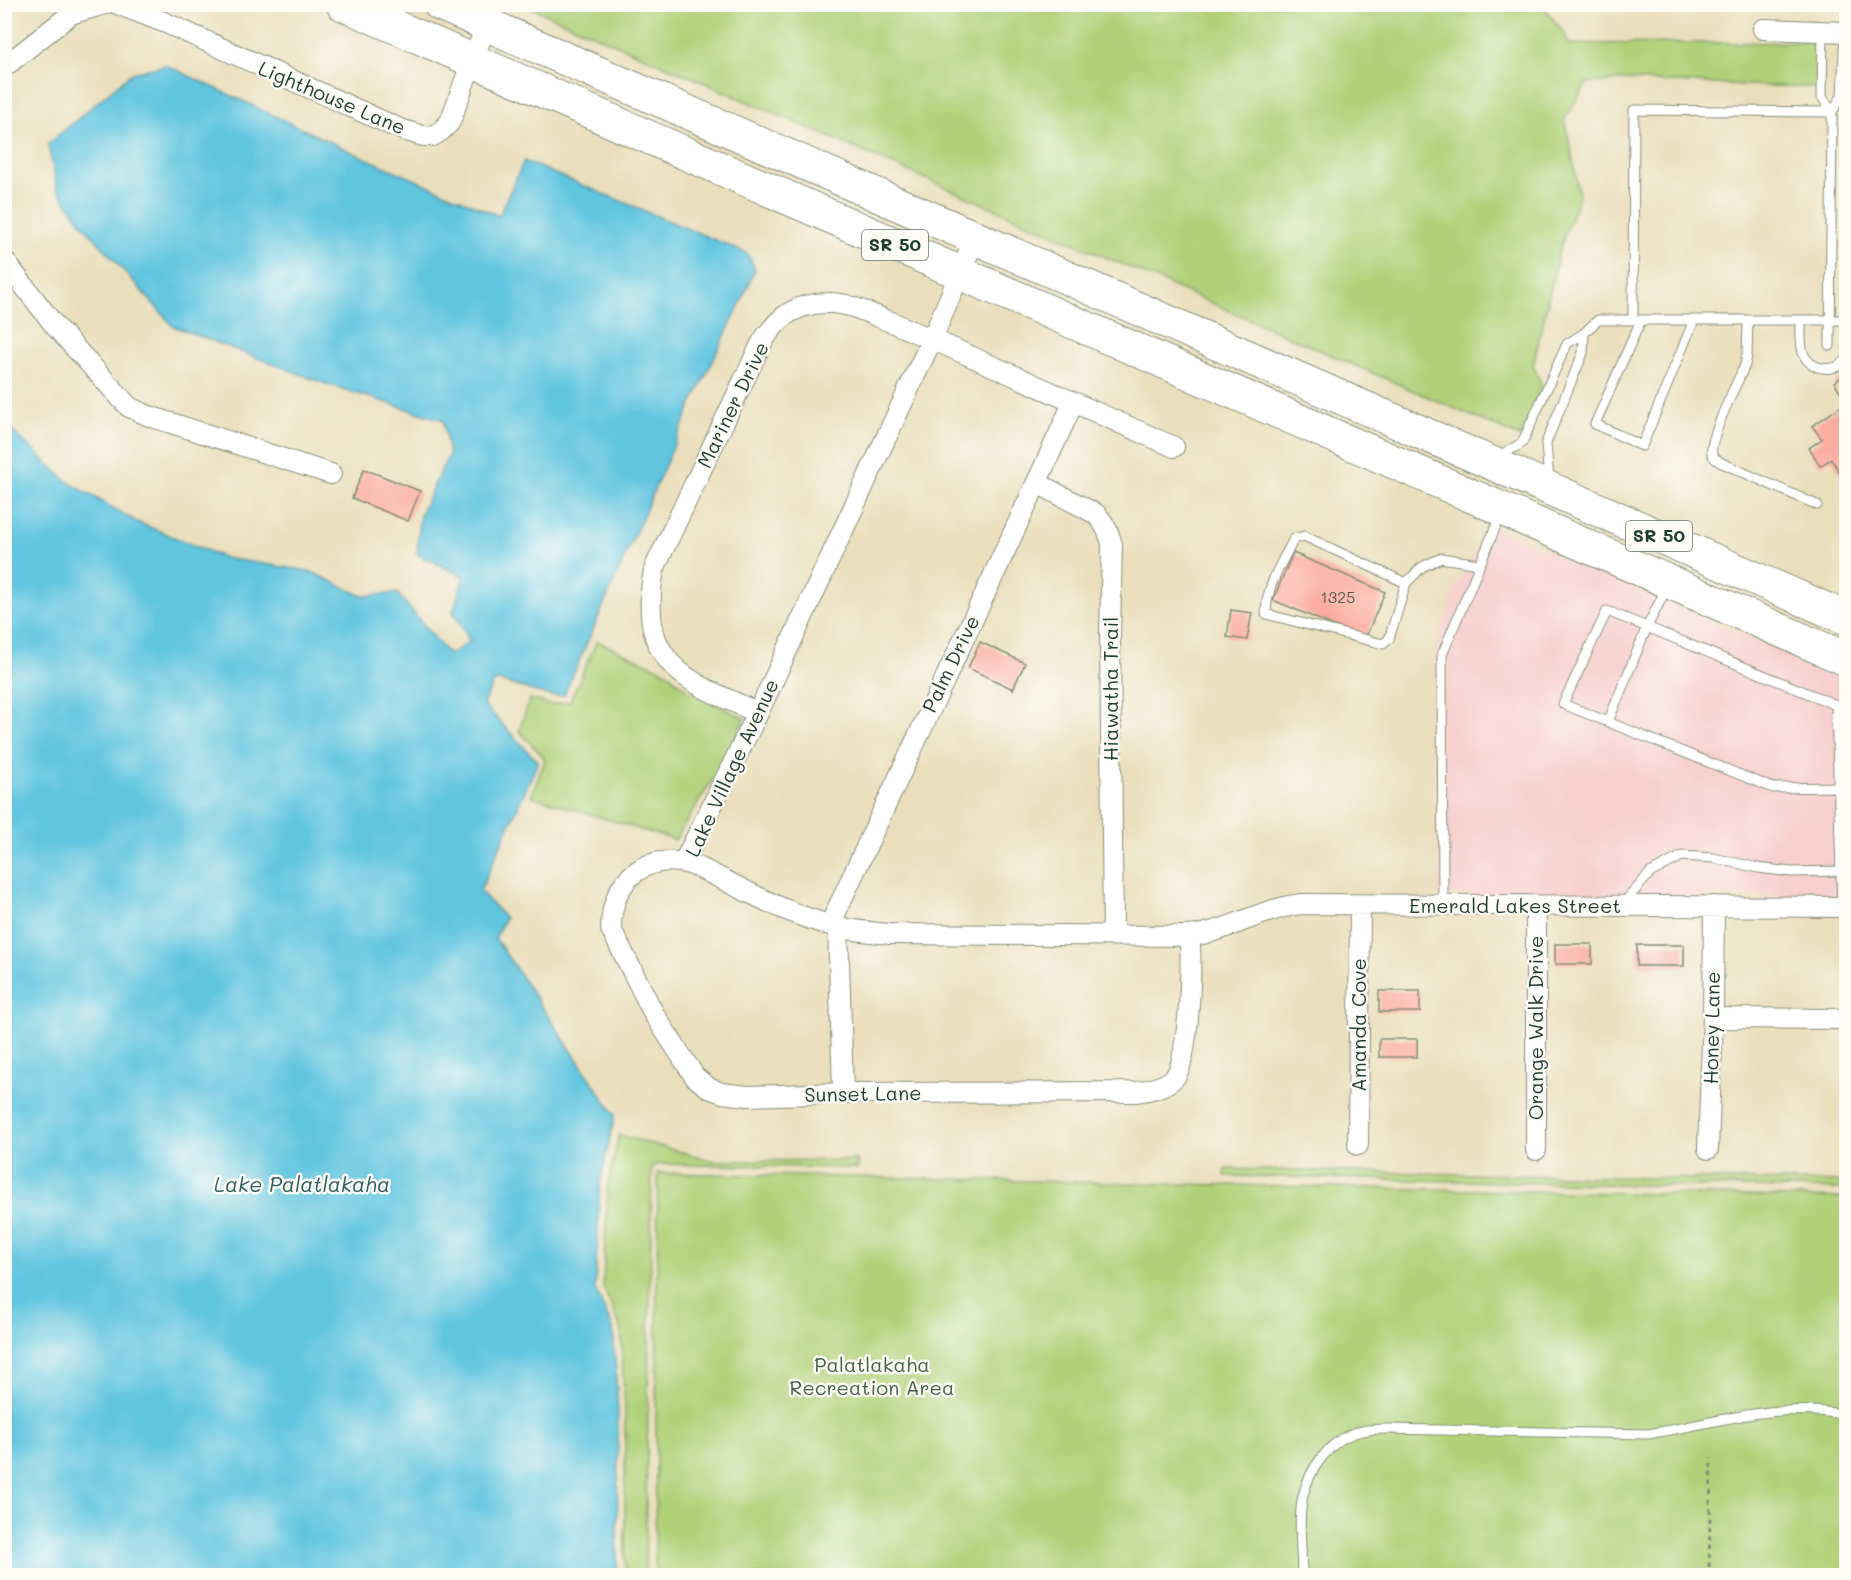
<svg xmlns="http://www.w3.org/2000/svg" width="1851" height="1580" font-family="Mali,sans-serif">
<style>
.built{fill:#f7d0cf}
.green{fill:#b1d179;stroke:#688756;stroke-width:1.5}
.water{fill:#61c5df;stroke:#40818a;stroke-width:1.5}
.building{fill:#fbab9f}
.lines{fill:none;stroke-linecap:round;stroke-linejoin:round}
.lane-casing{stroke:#848e78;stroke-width:11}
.street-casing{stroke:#848e78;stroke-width:22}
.highway-casing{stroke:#848e78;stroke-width:35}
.path{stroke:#848e78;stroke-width:3;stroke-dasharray:4.5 4.5;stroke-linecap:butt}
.lane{stroke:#fff;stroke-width:9}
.street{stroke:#fff;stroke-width:20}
.highway{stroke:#fff;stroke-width:33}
.labels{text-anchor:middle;stroke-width:5;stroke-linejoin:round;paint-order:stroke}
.number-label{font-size:16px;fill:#56584f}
.shield{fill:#fdfcf7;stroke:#62766e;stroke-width:1.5}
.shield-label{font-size:18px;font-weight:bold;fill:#1f3d34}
.street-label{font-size:20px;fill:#1f3d34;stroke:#fdfcf7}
.park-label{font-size:20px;fill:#446245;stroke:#fdfcf7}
.water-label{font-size:21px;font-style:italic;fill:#305f5f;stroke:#fdfcf7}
</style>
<rect width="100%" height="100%" fill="#fdfcf7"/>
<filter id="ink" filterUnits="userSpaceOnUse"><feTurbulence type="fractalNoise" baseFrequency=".0167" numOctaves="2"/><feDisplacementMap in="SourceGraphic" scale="12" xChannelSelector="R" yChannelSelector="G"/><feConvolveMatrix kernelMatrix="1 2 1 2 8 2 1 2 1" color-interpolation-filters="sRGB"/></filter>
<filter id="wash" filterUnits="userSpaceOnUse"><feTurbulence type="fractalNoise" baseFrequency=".008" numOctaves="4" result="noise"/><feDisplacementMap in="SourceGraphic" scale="24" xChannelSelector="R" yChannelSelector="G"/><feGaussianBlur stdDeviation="1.35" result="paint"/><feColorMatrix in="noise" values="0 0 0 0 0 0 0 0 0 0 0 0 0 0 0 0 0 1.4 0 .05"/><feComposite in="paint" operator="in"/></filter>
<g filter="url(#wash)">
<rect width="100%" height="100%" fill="#eadfbc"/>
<!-- built -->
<path class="built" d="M 1491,526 L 1736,632 L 1846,678 L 1846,897 L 1439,895 L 1436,647 L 1456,585 Z"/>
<!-- green -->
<path class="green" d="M 525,5 L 1542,5 L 1564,33 L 1569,44 L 1819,42 L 1823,88 L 1622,80 L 1587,83 L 1564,120 L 1571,148 L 1579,196 L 1560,248 L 1533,365 L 1542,385 L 1520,437 Z
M 597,641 L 665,671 L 690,692 L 745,718 L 723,763 L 675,840 L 531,796 L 545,761 L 543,756 L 519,731 L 530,699 L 551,705 L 570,701 Z
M 619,1135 L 714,1161 L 857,1160 L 858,1168 L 658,1164 L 652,1167 L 645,1575 L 625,1575 L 625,1409 L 621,1328 L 603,1287 L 608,1184 Z
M 1226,1169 L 1846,1182 L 1846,1189 L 1225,1176 Z
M 658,1173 L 1846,1198 L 1846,1575 L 655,1576 Z"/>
<!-- water -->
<path class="water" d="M 166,65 L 354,153 L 499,216 L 524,161 L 747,253 L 755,269 L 742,300 L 692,404 L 564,695 L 551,696 L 499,681 L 494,682 L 483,704 L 538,762 L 480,891 L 505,918 L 495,938 L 615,1115 L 600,1183 L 595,1289 L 613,1328 L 618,1410 L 617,1575 L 5,1575 L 5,424 L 68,482 L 137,522 L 225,558 L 309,571 L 363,596 L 397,593 L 449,655 L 470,641 L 453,612 L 464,577 L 417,554 L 420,515 L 449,454 L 443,420 L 326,384 L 173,326 L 84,226 L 57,189 L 48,144 L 132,73 Z"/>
<g id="blocks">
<!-- building -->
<path class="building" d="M 1846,374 L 1846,401 L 1834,382 Z
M 1846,403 L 1846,482 L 1831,459 L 1820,466 L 1809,448 L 1822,439 L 1812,426 Z
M 364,469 L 420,491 L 408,521 L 352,498 Z
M 1293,553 L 1385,592 L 1365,639 L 1273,600 Z
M 1231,610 L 1252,613 L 1247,640 L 1227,637 Z
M 980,642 L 1025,663 L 1013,689 L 968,668 Z
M 1555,944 L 1592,944 L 1592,964 L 1555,964 Z
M 1637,945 L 1684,945 L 1684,966 L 1637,966 Z
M 1379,991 L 1420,991 L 1420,1012 L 1379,1012 Z
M 1379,1039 L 1417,1039 L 1417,1057 L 1379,1057 Z"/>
</g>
</g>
<g filter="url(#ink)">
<use href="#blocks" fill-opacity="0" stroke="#848e78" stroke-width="1.5"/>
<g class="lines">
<!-- lane casing -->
<g class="lane-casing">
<path id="lane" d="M 1823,31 L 1822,97 L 1832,112 L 1842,96 L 1845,32
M 1633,320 L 1634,110 L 1832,112 L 1830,346
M 1641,320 L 1595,424 L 1642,446 L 1694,320
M 1748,320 L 1747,355 L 1745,365 C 1738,381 1708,440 1712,454 C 1714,459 1718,461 1722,463 L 1817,505
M 1801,320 C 1801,330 1800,343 1803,353 C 1810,371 1835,373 1846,360
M 1584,333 L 1598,320 L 1846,320
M 1496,458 L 1522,443 L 1567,344 L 1584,333 L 1583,353 L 1546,443 L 1549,482
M 1406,583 L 1304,536 L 1294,539 C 1281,563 1266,587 1266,614 L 1383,644 L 1389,639 L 1406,583 L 1422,567 L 1441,558 L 1479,564
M 1667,587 L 1647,627 L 1836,705 L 1842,907
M 1836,705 L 1846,714
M 1608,722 L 1647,627 L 1607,611 L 1563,704 L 1773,788 L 1838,787
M 1623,904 L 1650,873 L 1682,856 L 1714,858 L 1758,868 L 1791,872 L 1844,871
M 1443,906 L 1442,655 L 1501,514
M 1302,1576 C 1302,1551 1297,1515 1304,1492 C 1310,1470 1328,1444 1349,1435 C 1360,1430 1373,1429 1385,1429 L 1648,1434 C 1719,1423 1772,1401 1846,1415"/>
</g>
<!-- street casing -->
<g class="street-casing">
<path id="street" d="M 117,4 L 166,23 L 400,129 L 423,136 L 433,136 L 441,131 L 450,122 L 472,61 L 487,25
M 1763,29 L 1846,32
M 4,67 L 71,14 L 105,4
M 4,260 L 55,326 L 129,407 L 149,416 L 331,474
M 1037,483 L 1096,514 C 1105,523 1109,532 1112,544 L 1110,635 L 1113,935
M 758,713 C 710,690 653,675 651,613 C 650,597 651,582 655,567 L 761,344 C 779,315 797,302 832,303 C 852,304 870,314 889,321 C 910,330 931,339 952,348 C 1026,381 1100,414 1174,447
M 684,862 L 758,713 L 932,339 L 975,238
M 1536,906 L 1536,1150
M 830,925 C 910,751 994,578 1073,403
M 838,927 L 843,1093
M 1189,936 C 1193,960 1189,1059 1175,1077 C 1166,1087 1149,1090 1137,1092 L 843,1093 L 747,1096 L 722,1093 L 709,1088 L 695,1077 L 654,1014 L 611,929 C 611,877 649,849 698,867 C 743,889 789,916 838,927 C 855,931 872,932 889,934 L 1189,936 C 1229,932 1262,908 1302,904 L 1846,907
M 1713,1018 L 1846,1019
M 1358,1145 L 1360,905
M 1708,1149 L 1713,1018 L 1714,906"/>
</g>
<!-- highway casing -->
<g class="highway-casing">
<path id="highway" d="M 343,4 L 1846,659
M 440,4 L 1846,618"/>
</g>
<!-- path -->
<path class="path" d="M 1709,1576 L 1711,1458"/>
<!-- lane -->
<use href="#lane" class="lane"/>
<!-- street -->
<use href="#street" class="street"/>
<!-- highway -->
<use href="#highway" class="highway"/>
</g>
</g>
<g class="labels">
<!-- number labels -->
<g class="number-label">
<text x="1338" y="603">1325</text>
</g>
<!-- shield labels -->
<g class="shield">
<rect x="862" y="230" width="66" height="30" rx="4.5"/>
<rect x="1626" y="521" width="66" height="30" rx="4.5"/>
</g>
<g class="shield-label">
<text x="895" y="251">SR 50</text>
<text x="1659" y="542">SR 50</text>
</g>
<!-- street labels -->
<g class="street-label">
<text transform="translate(332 98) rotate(23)" y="7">Lighthouse Lane</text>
<text transform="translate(733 405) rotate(-64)" y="7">Mariner Drive</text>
<text transform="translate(951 664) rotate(-64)" y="7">Palm Drive</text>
<text transform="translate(1111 689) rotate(-90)" y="7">Hiawatha Trail</text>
<text transform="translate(732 768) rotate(-65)" y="7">Lake Village Avenue</text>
<text x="1515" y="913">Emerald Lakes Street</text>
<text transform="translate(1359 1025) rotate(-90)" y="7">Amanda Cove</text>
<text transform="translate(1536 1028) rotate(-90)" y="7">Orange Walk Drive</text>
<text transform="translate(1712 1028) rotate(-89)" y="7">Honey Lane</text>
<text transform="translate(863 1094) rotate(-1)" y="7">Sunset Lane</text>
</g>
<!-- park labels -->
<g class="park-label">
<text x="872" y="1372">Palatlakaha<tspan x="872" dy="23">Recreation Area</tspan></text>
</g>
<!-- water labels -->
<g class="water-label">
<text x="302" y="1192">Lake Palatlakaha</text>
</g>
</g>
<!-- margin -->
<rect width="1851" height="1580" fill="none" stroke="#fdfcf7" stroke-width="24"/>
</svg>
